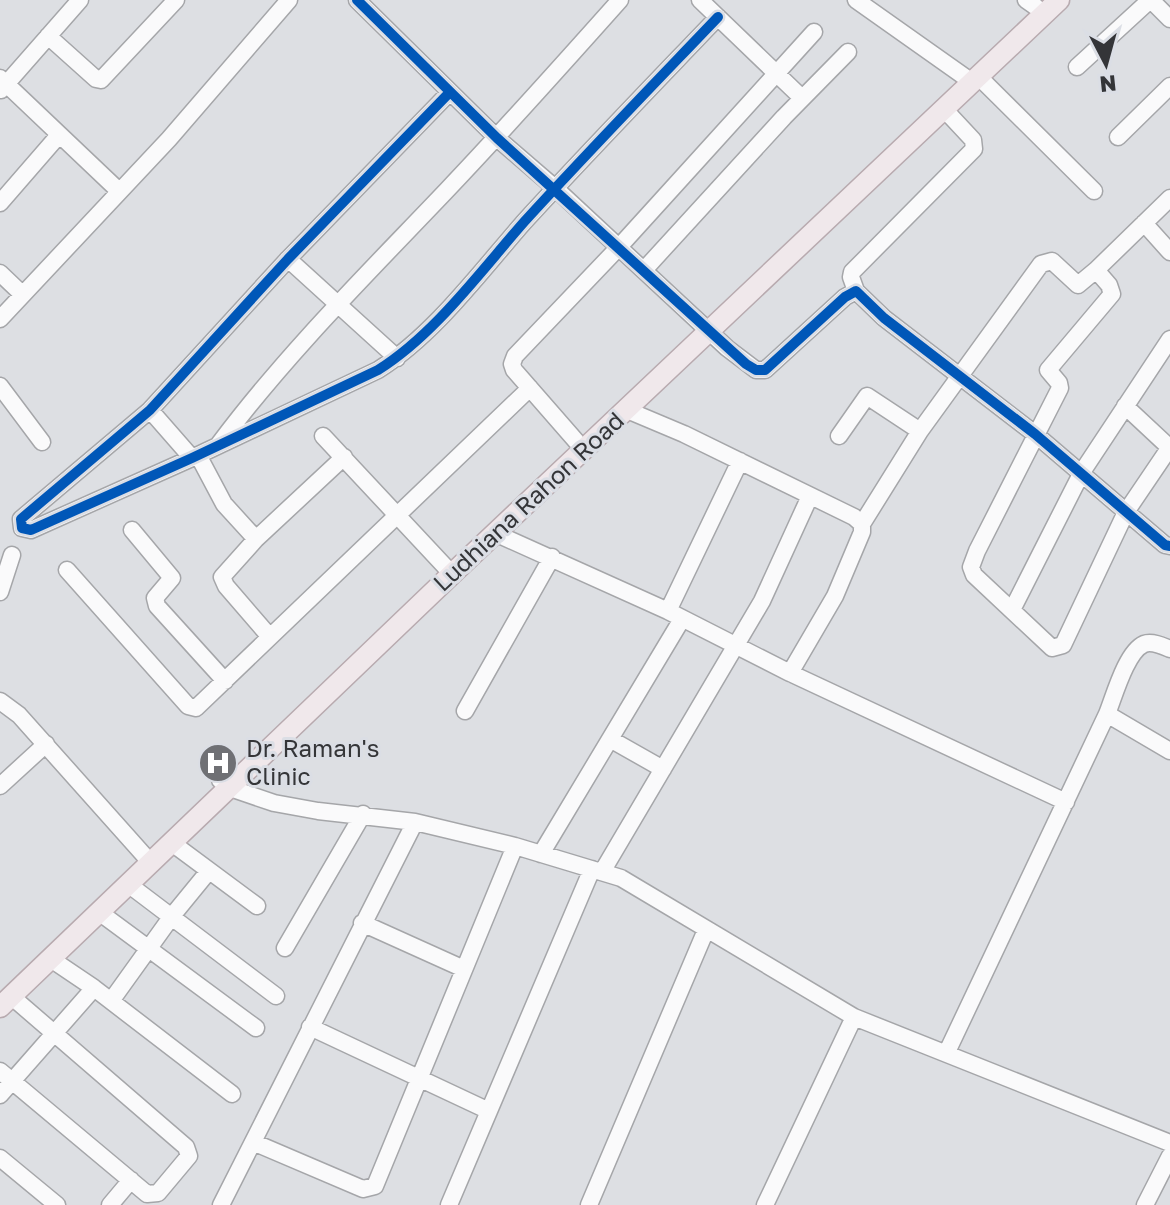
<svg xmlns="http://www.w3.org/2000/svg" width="1170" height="1205" font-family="'Golos Text',sans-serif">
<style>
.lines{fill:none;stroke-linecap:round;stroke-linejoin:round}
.minor-casing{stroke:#a5a6a9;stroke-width:19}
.major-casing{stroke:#b8aaaf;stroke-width:23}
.minor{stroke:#fafafb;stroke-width:16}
.major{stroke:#f0e8eb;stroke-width:20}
.cycleway-casing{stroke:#dbdee5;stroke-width:15}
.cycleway{stroke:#0057b8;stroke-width:10}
.labels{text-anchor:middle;stroke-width:6;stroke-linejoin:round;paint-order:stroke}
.street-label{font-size:24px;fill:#343538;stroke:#dbdee5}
.poi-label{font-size:24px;fill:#343538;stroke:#dbdee5;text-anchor:start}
</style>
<rect width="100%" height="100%" fill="#dddfe3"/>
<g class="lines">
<!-- minor casing -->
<g class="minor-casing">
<path id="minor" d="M 357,0 L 497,138 L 555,188 L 727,348 L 756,370 L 765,370 L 845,297 L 856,291
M 700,0 L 802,98
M 856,0 L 972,82
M 1026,0 L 1036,7
M 1151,0 L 1170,19
M 48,36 L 96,79 L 101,80 L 176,0
M 1077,67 L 1150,0
M 978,76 L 1094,191
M 0,78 L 119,191
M 1,90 L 80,0
M 450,92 L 288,259 L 150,410 L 21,519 L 22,528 L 31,530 L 192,458 L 378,370 C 434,335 480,272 524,222 C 587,153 653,85 718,17
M 945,110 L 973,140 L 974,149 L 852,272 L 851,277 L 856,291 L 884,318 L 1035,434 L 1165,545 L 1170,546
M 1118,137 L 1170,86
M 1170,198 L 1096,270 L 1109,285 L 1112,294 L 1048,370 L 1059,383 L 1060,388 L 977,551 L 971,567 L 974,575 L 1052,648 L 1063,645 L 1126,512 L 1170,447
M 0,203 L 59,135
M 1144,223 L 1170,252
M 288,259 L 397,358
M 644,270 L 784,117 L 848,52
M 0,273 L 22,294
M 0,319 L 169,139 L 289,0
M 0,386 L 42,442
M 1125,406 L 1170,448
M 150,410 L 192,458
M 627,410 L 684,434 L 854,517 L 862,524 L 862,532 L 835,596 L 790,673
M 323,436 L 452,574
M 839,436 L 867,396 L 920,431
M 576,441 L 514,370 L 512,364 L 515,356 L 619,247 L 814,32
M 219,444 C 287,353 369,272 447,190 C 506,128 563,64 620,0
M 198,455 L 224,504 L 256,539
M 862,524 L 920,431 L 1041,264 L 1052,261 L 1078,285 L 1096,270
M 132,530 L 172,578 L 155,598 L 157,606 L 225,681
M 497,534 L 668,611 L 790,673 L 1066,802
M 67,570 L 188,706 L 196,708 L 530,388
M 0,592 L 12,555
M 1012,610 L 1082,472 L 1170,339
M 668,611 L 740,461
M 270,637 L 226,586 L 222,577 L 256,539 L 344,457
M 0,701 L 19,715 L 151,863
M 465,711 L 552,557
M 1107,714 C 1114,697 1126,652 1144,644 C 1152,641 1163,646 1170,649
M 610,739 L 663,769
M 220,780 L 230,788 L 274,803 L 318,811 L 415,822 L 515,846 L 621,878 L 854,1017 L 1170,1143
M 0,786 L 46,744
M 172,843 L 257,906
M 541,854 L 682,619
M 602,872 L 762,601 L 810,496
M 128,884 L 276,996
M 99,912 L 256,1028
M 362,923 L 464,969
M 285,948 L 363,814
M 51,959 L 94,988 L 232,1094
M 111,1001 L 172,916 L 208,872
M 310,1027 L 489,1111
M 947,1052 L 1107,714 L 1170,751
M 0,1071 L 147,1194 L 158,1193 L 189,1156 L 186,1147 L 11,996
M 0,1095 L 94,988
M 253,1142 L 363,1189 L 375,1186 L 515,846
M 0,1158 L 57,1205
M 110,1205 L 131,1180
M 221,1205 L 415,822
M 449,1205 L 592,869
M 589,1205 L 706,930
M 765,1205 L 854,1017
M 1145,1205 L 1170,1156"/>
</g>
<!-- major casing -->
<g class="major-casing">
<path id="major" d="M 0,1007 L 452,574 L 1059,0"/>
</g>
<!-- minor -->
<use href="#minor" class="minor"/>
<!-- major -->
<use href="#major" class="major"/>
<!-- cycleway casing -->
<g class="cycleway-casing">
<path id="cycleway" d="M 357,0 L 497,138 L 746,364 L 756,370 L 765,370 L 845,297 L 856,291 L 884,318 L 1035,434 L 1165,545 L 1170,546
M 450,92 L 288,259 L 150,410 L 21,519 L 22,528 L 31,530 L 192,458 L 378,370 C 434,335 480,272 524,222 C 587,153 653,85 718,17"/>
</g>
<!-- cycleway -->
<use href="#cycleway" class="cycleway"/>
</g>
<!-- icons -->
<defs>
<g id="hospital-disc" transform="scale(2)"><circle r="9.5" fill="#6f7074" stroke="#dbdee5"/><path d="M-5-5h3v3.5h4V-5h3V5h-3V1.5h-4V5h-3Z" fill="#fff"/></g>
</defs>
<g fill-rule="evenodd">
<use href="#hospital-disc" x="218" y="763"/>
</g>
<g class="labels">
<!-- street labels -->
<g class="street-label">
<text transform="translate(529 502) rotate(-43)" y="8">Ludhiana Rahon Road</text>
</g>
<!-- poi labels -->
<g class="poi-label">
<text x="246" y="757">Dr. Raman's<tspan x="246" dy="28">Clinic</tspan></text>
</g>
</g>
<!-- north arrow -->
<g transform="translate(1106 64) rotate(174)" stroke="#dbdee5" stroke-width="6" paint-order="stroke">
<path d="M0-6L14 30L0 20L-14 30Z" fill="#343538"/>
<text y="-12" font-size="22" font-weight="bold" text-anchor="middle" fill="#343538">N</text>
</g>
</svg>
